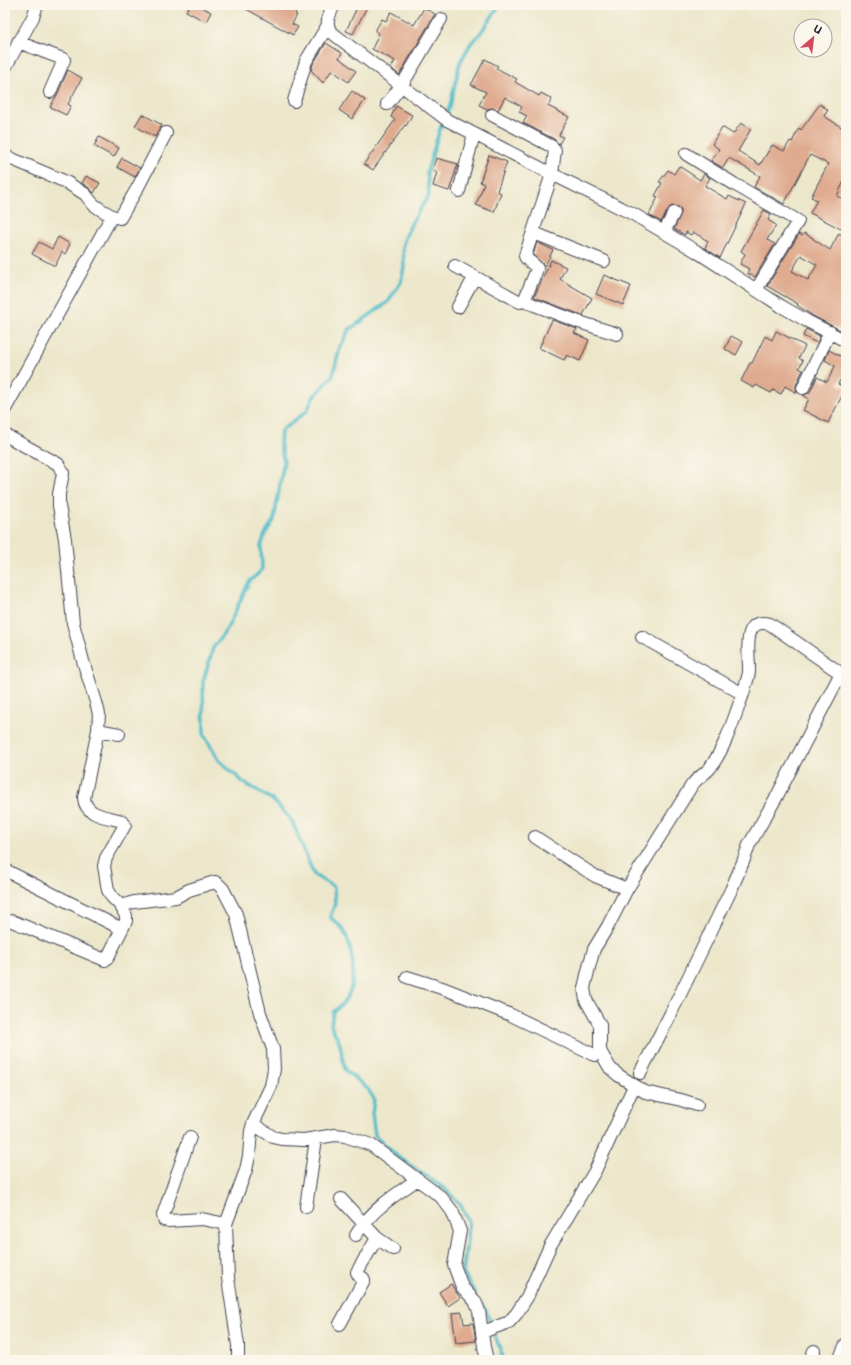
<svg xmlns="http://www.w3.org/2000/svg" width="851" height="1365" font-family="Mali,sans-serif">
<style>
.lines{fill:none;stroke-linecap:round;stroke-linejoin:round}
.stream{stroke:#4fbcc9;stroke-width:3.5}
.building{fill:#dfaa8e;fill-rule:evenodd}
.minor-casing{stroke:#404051;stroke-width:14}
.minor{stroke:#fff;stroke-width:12}
</style>
<rect width="100%" height="100%" fill="#fbf7ec"/>
<filter id="ink" filterUnits="userSpaceOnUse"><feTurbulence type="fractalNoise" baseFrequency=".025" numOctaves="2"/><feDisplacementMap in="SourceGraphic" scale="8" xChannelSelector="R" yChannelSelector="G"/><feConvolveMatrix kernelMatrix="1 2 1 2 8 2 1 2 1" color-interpolation-filters="sRGB"/></filter>
<filter id="wash" filterUnits="userSpaceOnUse"><feTurbulence type="fractalNoise" baseFrequency=".012" numOctaves="4" result="noise"/><feDisplacementMap in="SourceGraphic" scale="16" xChannelSelector="R" yChannelSelector="G"/><feGaussianBlur stdDeviation="0.9" result="paint"/><feColorMatrix in="noise" values="0 0 0 0 0 0 0 0 0 0 0 0 0 0 0 0 0 1.4 0 .05"/><feComposite in="paint" operator="in"/></filter>
<g filter="url(#wash)">
<rect width="100%" height="100%" fill="#ece7cb"/>
<g class="lines">
<!-- stream -->
<path class="stream" d="M 475,1293 L 463,1273 L 469,1222 L 460,1204 L 445,1189 L 397,1156 L 375,1135 L 372,1114 L 374,1099 L 368,1089 L 345,1070 L 340,1044 L 331,1025 L 333,1012 C 340,1007 347,1000 350,991 C 356,974 352,943 342,928 C 339,924 334,921 330,917 L 335,904 L 334,887 L 314,875 L 292,821 L 273,800 L 243,782 L 219,760 L 204,735 L 203,682 L 213,648 L 227,629 L 249,582 L 262,570 L 261,546 L 265,534 L 274,520 L 284,461 L 280,444 L 281,431 L 307,411 L 312,399 L 333,375 L 340,347 L 349,330 L 388,302 L 401,282 L 404,267 L 403,243 L 411,224 L 429,195 L 427,172 L 440,129 L 450,106 L 460,62 L 471,43 L 479,35 L 500,5
M 482,1305 L 486,1310 L 504,1360"/>
</g>
<g id="blocks">
<!-- building -->
<path class="building" d="M 190,5 L 198,5 L 211,12 L 206,22 L 186,11 Z
M 239,5 L 300,5 L 295,14 L 297,15 L 292,24 L 298,27 L 293,35 Z
M 358,5 L 368,5 L 353,34 L 346,31 Z
M 424,8 L 435,14 L 399,75 L 391,68 L 395,61 L 372,49 L 379,33 L 375,31 L 382,19 L 386,21 L 391,12 L 414,25 Z
M 326,43 L 342,53 L 339,58 L 356,71 L 348,82 L 332,70 L 323,83 L 311,70 L 313,64 Z
M 485,59 L 498,66 L 496,68 L 517,79 L 515,82 L 539,96 L 541,93 L 552,99 L 548,106 L 569,117 L 559,135 L 563,137 L 559,144 L 554,139 L 523,123 L 527,116 L 519,112 L 522,107 L 505,97 L 498,110 L 492,108 L 487,109 L 479,105 L 486,92 L 471,85 Z
M 68,70 L 82,78 L 68,104 L 71,106 L 66,115 L 50,107 L 57,95 Z
M 352,91 L 365,100 L 352,119 L 339,110 Z
M 820,104 L 828,110 L 824,116 L 846,130 L 846,177 L 837,196 L 846,201 L 846,210 L 842,218 L 846,220 L 841,229 L 810,213 L 817,200 L 811,197 L 828,164 L 810,155 L 784,204 L 754,187 L 760,176 L 729,158 L 723,168 L 711,161 L 719,149 L 712,144 L 722,127 L 733,134 L 741,123 L 751,129 L 738,151 L 760,165 L 772,145 L 784,151 L 790,141 L 792,142 L 799,128 L 801,130 Z
M 396,106 L 412,115 L 406,126 L 405,125 L 373,170 L 364,164 L 395,120 L 391,117 Z
M 142,114 L 162,125 L 155,137 L 135,126 Z
M 99,137 L 119,148 L 114,157 L 94,146 Z
M 489,155 L 507,162 L 497,191 L 501,193 L 494,212 L 476,205 L 484,184 L 480,182 Z
M 122,158 L 140,168 L 135,177 L 117,167 Z
M 436,158 L 458,164 L 449,191 L 433,186 L 437,172 L 432,171 Z
M 679,166 L 700,180 L 704,174 L 710,178 L 705,186 L 727,199 L 729,196 L 746,204 L 720,258 L 705,248 L 708,241 L 693,232 L 691,235 L 686,232 L 685,235 L 674,229 L 681,213 L 681,209 L 678,207 L 673,206 L 670,207 L 661,222 L 649,215 L 658,197 L 655,196 L 662,183 L 659,182 L 668,170 L 674,174 Z
M 86,176 L 100,183 L 94,193 L 89,188 L 82,183 Z
M 764,210 L 771,214 L 768,220 L 776,225 L 767,240 L 775,244 L 755,277 L 747,273 L 749,269 L 740,264 L 745,254 L 741,251 Z
M 804,233 L 813,238 L 813,239 L 830,250 L 839,233 L 846,237 L 846,333 L 813,316 L 797,305 L 798,304 L 767,286 L 799,234 L 802,236 ZM 801,255 L 817,265 L 808,280 L 792,271 Z
M 58,237 L 70,244 L 65,254 L 62,252 L 55,266 L 32,254 L 39,242 L 52,249 Z
M 537,242 L 553,250 L 545,266 L 533,255 Z
M 551,260 L 566,267 L 560,279 L 592,298 L 583,315 L 584,316 L 534,297 Z
M 604,275 L 631,286 L 623,305 L 596,294 Z
M 552,320 L 577,329 L 574,333 L 589,340 L 580,361 L 567,355 L 564,360 L 539,348 Z
M 806,329 L 820,336 L 817,343 L 803,336 Z
M 776,331 L 805,346 L 799,358 L 803,361 L 799,368 L 803,370 L 796,385 L 796,389 L 797,393 L 785,386 L 781,394 L 773,390 L 771,393 L 756,385 L 754,388 L 741,381 L 750,363 L 752,363 L 765,336 L 772,340 Z
M 731,336 L 743,342 L 736,355 L 725,349 Z
M 829,350 L 846,359 L 846,370 L 838,384 L 846,388 L 828,423 L 803,410 L 809,399 L 803,395 L 807,394 L 810,392 L 817,377 L 827,382 L 835,366 L 825,360 Z
M 451,1284 L 460,1298 L 448,1306 L 439,1292 Z
M 462,1312 L 464,1324 L 473,1323 L 476,1341 L 456,1343 L 452,1313 Z"/>
</g>
</g>
<g filter="url(#ink)">
<use href="#blocks" fill-opacity="0" stroke="#404051" stroke-width="1"/>
<g class="lines">
<!-- minor casing -->
<g class="minor-casing">
<path id="minor" d="M 334,5 C 330,14 324,23 331,32 L 447,120 L 552,174 L 633,214 L 696,251 L 781,306 L 807,321 L 846,341
M 18,42 L 63,59 L 64,60 L 50,92
M 5,68 L 33,17 L 37,5
M 294,101 L 306,61 L 328,25
M 387,104 L 402,85 L 441,19
M 492,115 L 551,146 L 555,150 L 552,174 L 525,256 C 527,262 535,263 537,269 L 524,301
M 686,154 L 734,184 L 798,221 L 756,290
M 5,156 L 66,182 L 85,194 L 93,204 L 100,209 L 112,216 L 120,218 L 138,187 L 166,133
M 459,191 L 474,134
M 664,232 L 674,213
M 534,233 L 604,261
M 455,266 L 520,302 L 524,301 L 579,322 L 617,334
M 458,307 L 474,278
M 803,388 L 830,332
M 5,409 L 112,216
M 5,435 L 58,464 L 63,473 L 59,494 L 59,506 L 65,539 L 73,623 L 83,661 L 96,702 L 99,714 L 98,730 L 84,798 C 85,816 108,817 122,821 L 125,825 L 106,858 L 104,866 L 108,890 L 112,897 L 121,906 L 134,902 L 176,897 L 189,890 L 215,882 L 218,884 L 223,889 L 236,914 L 260,1013 L 273,1049 L 274,1069 L 271,1086 L 253,1124 L 251,1131 L 249,1156 L 246,1170 L 226,1224 L 228,1278 L 238,1345 L 238,1360
M 642,637 L 743,694 C 734,718 726,746 710,768 C 705,774 697,778 692,785 L 627,889 L 608,926 L 594,949 L 590,963 L 584,988 L 586,1000 L 600,1025 L 600,1051 L 610,1068 L 618,1075 L 645,1092 L 681,1100 L 697,1105
M 743,694 C 745,686 748,679 749,672 C 750,656 740,616 770,624 L 846,677
M 98,730 L 119,734
M 535,837 L 595,876 L 627,889
M 5,870 L 122,929
M 12,921 L 105,960 L 108,957 L 126,921 L 126,916 L 121,906
M 407,977 L 445,989 L 511,1015 L 592,1054 L 595,1055 L 600,1051
M 640,1073 L 670,1015 L 731,890 L 743,862 L 749,845 L 777,796 L 841,673
M 253,1124 L 273,1137 L 282,1139 L 304,1140 L 335,1135 L 345,1136 L 371,1145 L 441,1197 L 452,1211 L 460,1231 L 454,1265 L 462,1287 L 475,1301 L 479,1311 L 484,1347 L 487,1360
M 190,1137 L 163,1215 L 164,1220 L 169,1221 L 202,1219 L 226,1224
M 341,1199 L 377,1238 L 393,1249
M 306,1207 L 316,1139
M 356,1235 C 371,1210 395,1195 418,1179
M 340,1324 L 364,1280 L 363,1278 L 359,1276 L 357,1272 L 377,1238
M 482,1331 L 488,1330 L 509,1322 L 517,1313 L 527,1297 L 550,1246 L 595,1171 L 634,1086
M 810,1360 L 814,1351
M 839,1360 L 846,1344"/>
</g>
<!-- minor -->
<use href="#minor" class="minor"/>
</g>
</g>
<!-- margin -->
<rect width="851" height="1365" fill="none" stroke="#fbf7ec" stroke-width="20"/>
<!-- north arrow -->
<g transform="translate(813 38) rotate(28)"><circle r="19" fill="#fbf7ec" stroke="#a4a2a5"/>
<path d="M0-3L7 15L0 10L-7 15Z" fill="#d1495b"/>
<text y="-6" font-size="11" font-weight="bold" text-anchor="middle" fill="#22223b">U</text>
</g>
</svg>
